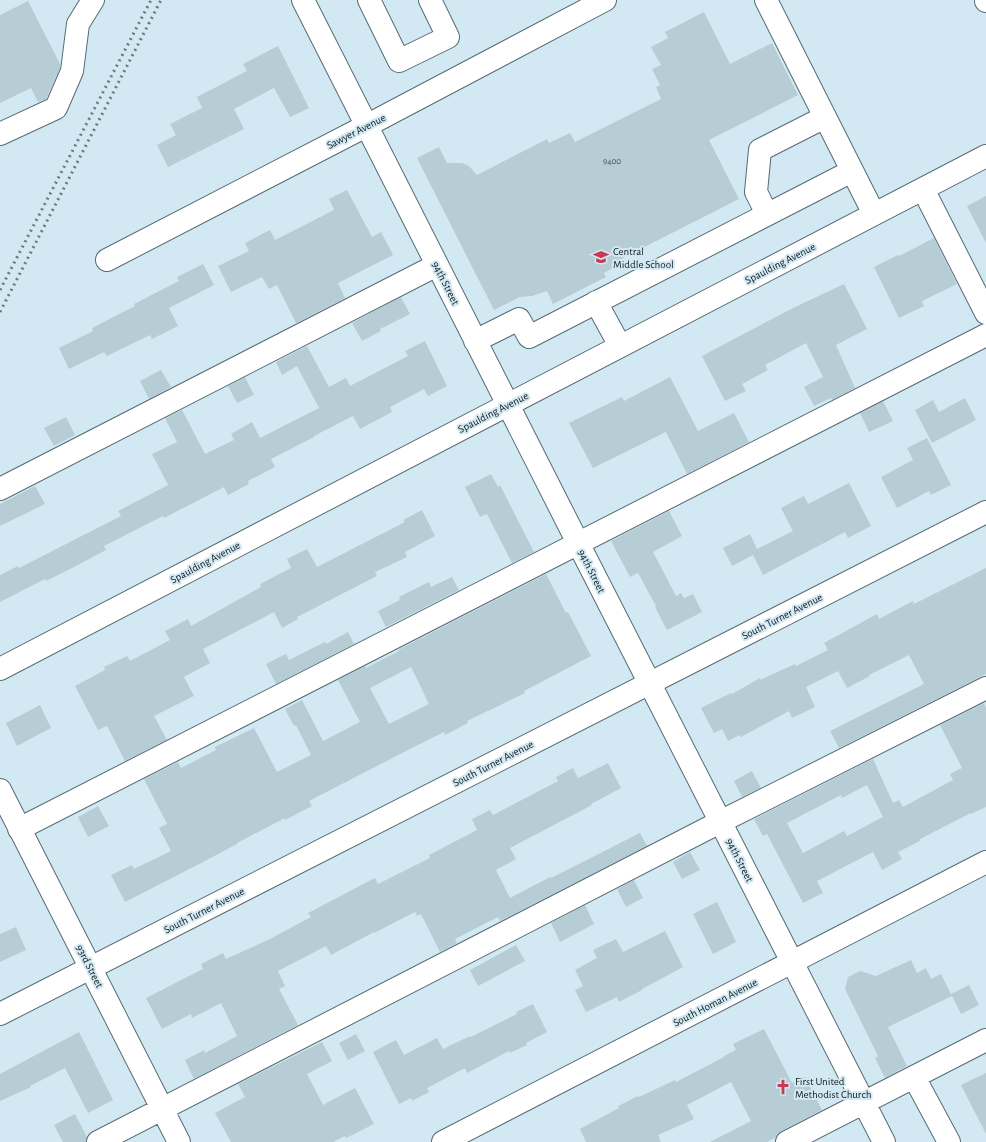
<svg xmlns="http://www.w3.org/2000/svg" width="986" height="1142" font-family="'Alegreya Sans',sans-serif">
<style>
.building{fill:#b6cdd6;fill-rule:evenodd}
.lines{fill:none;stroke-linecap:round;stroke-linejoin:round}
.minor-casing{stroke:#566b73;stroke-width:24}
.major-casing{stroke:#566b73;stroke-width:24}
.minor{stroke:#fff;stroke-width:22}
.major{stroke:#fff;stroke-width:22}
.rail{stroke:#6b7a80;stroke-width:3;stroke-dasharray:2 4;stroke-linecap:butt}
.labels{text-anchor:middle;stroke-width:4;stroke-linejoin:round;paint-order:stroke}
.number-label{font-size:9px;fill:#3c484c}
.street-label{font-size:11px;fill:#131b1e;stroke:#d2e9f3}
.poi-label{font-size:11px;fill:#131b1e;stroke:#d2e9f3;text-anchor:start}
</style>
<rect width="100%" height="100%" fill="#d2e9f3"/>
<!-- building -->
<path class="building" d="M 28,1 L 60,64 L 60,68 L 46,99 L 38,102 L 31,88 L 0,103 L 0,15 Z
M 704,12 L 730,64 L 772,43 L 798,95 L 709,140 L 739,199 L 611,264 L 613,268 L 604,273 L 606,277 L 553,304 L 547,291 L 532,296 L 520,297 L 494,310 L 417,158 L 439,147 L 447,163 L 462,163 L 469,166 L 477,175 L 547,139 L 549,143 L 570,133 L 575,142 L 661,99 L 656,87 L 660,85 L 652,69 L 661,65 L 651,47 L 668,38 L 665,32 Z
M 278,46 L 309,108 L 290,117 L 274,88 L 234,109 L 244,129 L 168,167 L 157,145 L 176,135 L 170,124 L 202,108 L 197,97 L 247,71 L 243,64 Z
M 347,190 L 372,237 L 381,232 L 393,255 L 338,283 L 345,298 L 296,323 L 277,285 L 269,289 L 262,277 L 231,292 L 218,266 L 249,251 L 245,243 L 270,230 L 275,240 L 334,210 L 329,199 Z
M 986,196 L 986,243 L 967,206 Z
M 934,238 L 957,284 L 922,301 L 924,306 L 899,318 L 874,267 L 898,255 L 899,256 Z
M 203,264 L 214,285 L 169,308 L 178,326 L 152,339 L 150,335 L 107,356 L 104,352 L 69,369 L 59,348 L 93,331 L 92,328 L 135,306 L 134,304 L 179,281 L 177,277 Z
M 844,284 L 867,329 L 836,345 L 855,388 L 832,400 L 831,398 L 814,406 L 804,387 L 823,377 L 806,343 L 765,365 L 768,370 L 742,384 L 746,391 L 725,401 L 702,356 L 791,309 Z
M 401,297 L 410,314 L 380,329 L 381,331 L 362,341 L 352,323 Z
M 425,341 L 447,386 L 428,396 L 424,389 L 390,407 L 392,412 L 360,429 L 353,416 L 314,436 L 314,437 L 271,459 L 275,467 L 248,481 L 249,484 L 228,495 L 224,487 L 164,518 L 163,516 L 104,546 L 106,550 L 72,568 L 46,581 L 45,579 L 0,602 L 0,575 L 18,566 L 19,568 L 121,516 L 118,511 L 168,485 L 152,454 L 177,442 L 165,418 L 182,410 L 205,454 L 234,440 L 231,434 L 252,422 L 260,438 L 319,408 L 297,366 L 282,375 L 276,362 L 307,346 L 329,387 L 346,378 L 350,386 L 408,356 L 405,351 Z
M 161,370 L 171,387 L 149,399 L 140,381 Z
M 245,377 L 254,395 L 237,403 L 228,386 Z
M 670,377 L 698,431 L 734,413 L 749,442 L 687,474 L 666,432 L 593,468 L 569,423 L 622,397 L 624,401 Z
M 965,398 L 976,420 L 932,443 L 915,410 L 933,400 L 939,412 Z
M 883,401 L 893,421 L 869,432 L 860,413 Z
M 66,417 L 75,435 L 54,446 L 44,428 Z
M 927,438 L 951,485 L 931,495 L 929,491 L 897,508 L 881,477 L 913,460 L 907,448 Z
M 491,474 L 498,487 L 500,485 L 534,552 L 512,563 L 487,514 L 480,517 L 465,487 Z
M 849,483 L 871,526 L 848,538 L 845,532 L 763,575 L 753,555 L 732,566 L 723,548 L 750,534 L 757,549 L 793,531 L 781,508 L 804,496 L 808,504 Z
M 35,486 L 45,504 L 0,526 L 0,504 Z
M 422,510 L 435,536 L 405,552 L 407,557 L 375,572 L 377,576 L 297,617 L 298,619 L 282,628 L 274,612 L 203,649 L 210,663 L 184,677 L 194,696 L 154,716 L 167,740 L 125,761 L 107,726 L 98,730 L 75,686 L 105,670 L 104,667 L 127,656 L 130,661 L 170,640 L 165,631 L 188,619 L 191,626 L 261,587 L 260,584 L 291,568 L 287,559 L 307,549 L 317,567 L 405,522 L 403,520 Z
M 669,511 L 682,536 L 653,552 L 676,596 L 681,593 L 684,598 L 693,594 L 702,612 L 667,630 L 655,607 L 656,606 L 638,573 L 630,577 L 611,541 Z
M 986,568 L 986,674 L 839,748 L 830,731 L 924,684 L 909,655 L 869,675 L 870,676 L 847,688 L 838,671 L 806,687 L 815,707 L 792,718 L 789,711 L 741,737 L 740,735 L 728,741 L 722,729 L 714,733 L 701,708 L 731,693 L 732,694 L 760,678 L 760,680 L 795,664 L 796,666 L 828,650 L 824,643 L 877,614 L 879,619 L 913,601 L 914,604 Z
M 546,574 L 566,613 L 568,612 L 591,656 L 524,691 L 525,693 L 467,721 L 468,723 L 445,735 L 444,732 L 408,750 L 309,801 L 312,806 L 285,820 L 285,818 L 237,843 L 237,844 L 203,862 L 125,902 L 111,875 L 132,865 L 134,869 L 171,851 L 159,828 L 167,824 L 144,779 L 178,762 L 181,768 L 216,750 L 215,747 L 254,728 L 277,772 L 311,755 L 296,725 L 294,726 L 285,709 L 302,700 L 323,741 L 356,724 L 360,722 L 338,680 L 365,666 L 366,668 L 399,651 L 398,650 ZM 411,667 L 429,704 L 389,724 L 370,688 Z
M 452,577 L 459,590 L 386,627 L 378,611 L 400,600 L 399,597 L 429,582 L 431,587 Z
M 348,632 L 354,644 L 276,684 L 266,664 L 286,654 L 289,660 L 325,642 L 326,644 Z
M 984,703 L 986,708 L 986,807 L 971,814 L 971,813 L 920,839 L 920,841 L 898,852 L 902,859 L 882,870 L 873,852 L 817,881 L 823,893 L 803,903 L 767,834 L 763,836 L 754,819 L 873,759 L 893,803 L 899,800 L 903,807 L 953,780 L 950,774 L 962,768 L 940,725 ZM 867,785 L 883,817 L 847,836 L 844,831 L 803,853 L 787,823 L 841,795 L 842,798 Z
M 40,705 L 51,728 L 17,746 L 6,723 Z
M 608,763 L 621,788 L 591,804 L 592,805 L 510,848 L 516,859 L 496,870 L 510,898 L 550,877 L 551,878 L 640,833 L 647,846 L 500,921 L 498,917 L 455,939 L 457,943 L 440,952 L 421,914 L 417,916 L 415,912 L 374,933 L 374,932 L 331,955 L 326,946 L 278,971 L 285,986 L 279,989 L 298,1025 L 194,1079 L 185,1060 L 204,1050 L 205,1053 L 237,1036 L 221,1003 L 192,1018 L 191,1014 L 162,1029 L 146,998 L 203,969 L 201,964 L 223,953 L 226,959 L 268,940 L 311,917 L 308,913 L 375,878 L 378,884 L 430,858 L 429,855 L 477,830 L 472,819 L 490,810 L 493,815 L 558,781 L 556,777 L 573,768 L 578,778 Z
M 752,771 L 761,788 L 742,797 L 734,781 Z
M 98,806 L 109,826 L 88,837 L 78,817 Z
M 690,852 L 700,870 L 682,879 L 673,862 Z
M 634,880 L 643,898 L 626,907 L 617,889 Z
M 717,902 L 736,942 L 713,954 L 693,914 Z
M 585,905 L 594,924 L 560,942 L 551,923 Z
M 16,927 L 26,950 L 0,962 L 0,934 Z
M 665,931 L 683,967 L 642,989 L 642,990 L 619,1002 L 617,997 L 586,1012 L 575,990 L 583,986 L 575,970 L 597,958 L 593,950 L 616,939 L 623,952 Z
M 516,945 L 525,961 L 478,986 L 470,970 Z
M 911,960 L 917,973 L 926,968 L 931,979 L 941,974 L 952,996 L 888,1027 L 907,1066 L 885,1078 L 875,1058 L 878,1056 L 845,989 L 848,977 L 860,971 L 876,976 Z
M 969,985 L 979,1005 L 961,1014 L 951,994 Z
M 533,1004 L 547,1032 L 526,1043 L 527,1045 L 510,1053 L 509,1051 L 467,1073 L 465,1068 L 427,1088 L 429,1092 L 412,1101 L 411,1098 L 399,1104 L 373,1052 L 396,1040 L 404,1055 L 437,1038 L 443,1049 L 470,1036 L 471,1037 L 517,1014 L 516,1012 Z
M 764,1029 L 792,1083 L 805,1077 L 822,1110 L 781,1131 L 777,1135 L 776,1137 L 767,1142 L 710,1142 L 751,1121 L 731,1082 L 687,1105 L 694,1119 L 658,1135 L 661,1142 L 586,1142 L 580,1129 L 619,1108 L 618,1106 L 638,1096 L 639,1097 L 675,1080 L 676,1082 L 724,1057 L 724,1056 L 736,1050 L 733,1044 Z
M 79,1032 L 113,1100 L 88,1113 L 65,1068 L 30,1086 L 31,1087 L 0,1101 L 0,1074 Z
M 356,1034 L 365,1051 L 348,1060 L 339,1043 Z
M 322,1042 L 332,1061 L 307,1074 L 323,1105 L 355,1088 L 374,1124 L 346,1138 L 345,1136 L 333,1142 L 231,1142 L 215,1113 L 245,1097 L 238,1084 Z
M 986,1073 L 986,1134 L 961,1085 Z
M 75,1114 L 87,1137 L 86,1142 L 63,1142 L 54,1125 Z"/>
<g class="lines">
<!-- minor casing -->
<g class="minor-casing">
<path id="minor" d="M 303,0 L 578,543 L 884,1142
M 369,0 L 399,61 L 448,37 L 430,0
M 766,0 L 874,214
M 0,134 L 56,108 L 72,71 L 78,24 L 93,0
M 923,189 L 986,313
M 767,214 L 756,192 L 760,150 L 825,117
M 107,260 L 366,126 L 605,0
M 596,302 L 620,346
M 475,341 L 519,319 L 529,337 L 852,171
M 0,489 L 437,265
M 0,669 L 986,156
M 0,790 L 179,1142
M 19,829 L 986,335
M 0,1014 L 986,512
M 914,1077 L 949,1142
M 98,1142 L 720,822 L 986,688
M 443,1142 L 986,862
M 787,1142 L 986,1040"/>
</g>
<!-- major casing -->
<g class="major-casing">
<path id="major" d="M 986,0 L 986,1"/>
</g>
<!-- minor -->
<use href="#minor" class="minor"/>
<!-- major -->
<use href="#major" class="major"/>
<!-- rail -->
<path class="rail" d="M 0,290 L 151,0
M 0,312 L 161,0"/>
</g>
<!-- icons -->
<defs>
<g id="school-bare" transform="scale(1.2)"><path d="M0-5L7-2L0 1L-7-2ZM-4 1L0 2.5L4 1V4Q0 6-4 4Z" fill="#ca3a55" stroke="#d2e9f3" stroke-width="2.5" paint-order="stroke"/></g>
<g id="church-bare" transform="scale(1.2)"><path d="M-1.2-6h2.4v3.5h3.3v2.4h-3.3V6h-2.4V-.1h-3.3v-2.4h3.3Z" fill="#ca3a55" stroke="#d2e9f3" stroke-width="2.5" paint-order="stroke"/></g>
</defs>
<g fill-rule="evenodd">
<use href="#school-bare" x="601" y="257"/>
<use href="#church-bare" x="783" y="1087"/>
</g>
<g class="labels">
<!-- number labels -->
<g class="number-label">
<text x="612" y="164">9400</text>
</g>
<!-- street labels -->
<g class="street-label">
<text transform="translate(356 131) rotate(-27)" y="4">Sawyer Avenue</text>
<text transform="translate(780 263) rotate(-27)" y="4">Spaulding Avenue</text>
<text transform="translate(446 283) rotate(63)" y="4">94th Street</text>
<text transform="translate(493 412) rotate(-27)" y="4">Spaulding Avenue</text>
<text transform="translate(205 562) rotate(-28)" y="4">Spaulding Avenue</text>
<text transform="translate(592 571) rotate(63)" y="4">94th Street</text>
<text transform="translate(782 616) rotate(-27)" y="4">South Turner Avenue</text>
<text transform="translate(493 763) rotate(-27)" y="4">South Turner Avenue</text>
<text transform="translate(740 860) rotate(63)" y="4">94th Street</text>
<text transform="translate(204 910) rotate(-27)" y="4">South Turner Avenue</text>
<text transform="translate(90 966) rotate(63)" y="4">93rd Street</text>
<text transform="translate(715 1002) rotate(-27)" y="4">South Homan Avenue</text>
</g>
<!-- poi labels -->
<g class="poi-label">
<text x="613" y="255">Central<tspan x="613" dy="13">Middle School</tspan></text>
<text x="795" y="1085">First United<tspan x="795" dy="13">Methodist Church</tspan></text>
</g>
</g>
</svg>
